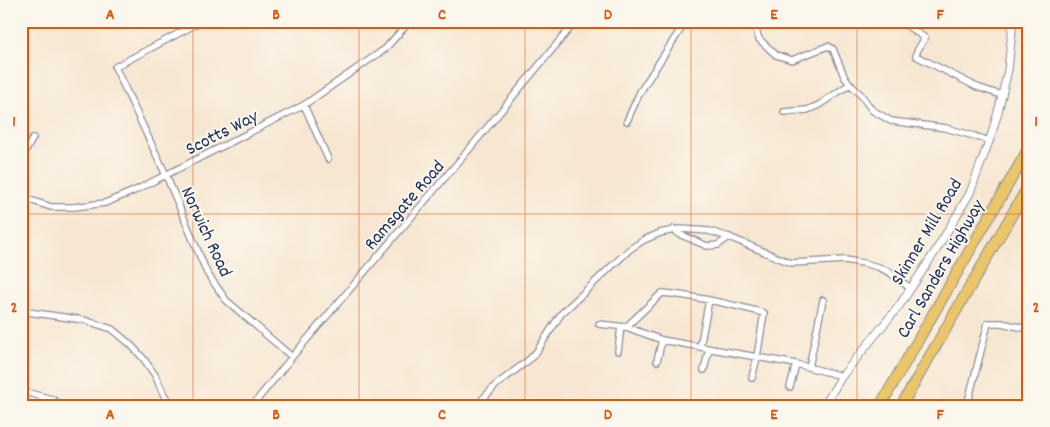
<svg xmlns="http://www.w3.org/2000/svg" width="1050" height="427" font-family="Dekko,sans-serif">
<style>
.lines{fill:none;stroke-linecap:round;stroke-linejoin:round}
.minor-casing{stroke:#898b98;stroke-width:8}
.tertiary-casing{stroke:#898b98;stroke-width:9}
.motorway-casing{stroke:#898b98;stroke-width:12}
.minor{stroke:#fff;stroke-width:5.5}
.tertiary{stroke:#fff;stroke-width:7}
.motorway{stroke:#ebc669;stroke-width:10}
.grid{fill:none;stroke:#de5710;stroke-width:1;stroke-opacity:0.55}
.labels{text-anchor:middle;stroke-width:4;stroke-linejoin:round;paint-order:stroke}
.street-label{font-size:19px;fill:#1b2f5e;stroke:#fbf7ec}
.neatline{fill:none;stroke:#de5710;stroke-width:2}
.grid-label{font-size:16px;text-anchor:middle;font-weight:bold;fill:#de5710}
</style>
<rect width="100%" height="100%" fill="#fbf7ec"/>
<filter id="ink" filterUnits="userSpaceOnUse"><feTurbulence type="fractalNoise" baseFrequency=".02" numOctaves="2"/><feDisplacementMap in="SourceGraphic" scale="10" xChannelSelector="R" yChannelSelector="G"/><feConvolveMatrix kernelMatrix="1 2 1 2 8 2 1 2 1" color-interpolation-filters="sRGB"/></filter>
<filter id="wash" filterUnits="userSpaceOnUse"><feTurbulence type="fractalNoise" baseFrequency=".0096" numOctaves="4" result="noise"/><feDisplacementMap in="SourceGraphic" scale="20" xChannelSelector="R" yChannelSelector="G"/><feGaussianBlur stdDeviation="1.12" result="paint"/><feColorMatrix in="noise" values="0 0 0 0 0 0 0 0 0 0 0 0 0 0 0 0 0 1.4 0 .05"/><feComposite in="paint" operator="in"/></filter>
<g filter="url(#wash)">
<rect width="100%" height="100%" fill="#f7e7d2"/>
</g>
<g filter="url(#ink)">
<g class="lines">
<!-- minor casing -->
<g class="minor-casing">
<path id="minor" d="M 202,21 L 115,67 L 166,175 L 207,273 L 226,300 L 292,357
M 753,21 L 759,39 L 776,55 L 792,60 L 828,46 L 833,49 L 844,76 L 850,84 L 861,95 L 872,110 L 891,121 L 946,128 L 974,136 L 990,141
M 900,21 L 925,38 L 917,51 L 916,56 L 977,87 L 1001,95
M 304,105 L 328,159
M 784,112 L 807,110 L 819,105 L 850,84
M 627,121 L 640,92 L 686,21
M 21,159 L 33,138
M 21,197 L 51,207 L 74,207 L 105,203 L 134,191 L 304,105 L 385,49 L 410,21
M 674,229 L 679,234 L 707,246 L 718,245 L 729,237
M 21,311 L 84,320 L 112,329 L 130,344 L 143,358 L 155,375 L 164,395 L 173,406
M 599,324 L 626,327
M 700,347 L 709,300
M 618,351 L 621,327
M 657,361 L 662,340
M 809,367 L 823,300
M 704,370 L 709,349
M 752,378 L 757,357 L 764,313 C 730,304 697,296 662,293 L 626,327 L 662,340 L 796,364 L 842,376
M 790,387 L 796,364
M 21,391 L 52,399 L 62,406
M 252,406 L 292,357 L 466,153 L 576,21
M 476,406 L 496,385 L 530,359 L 537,351 L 561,314 L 630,249 L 644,240 L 660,233 L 680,229 L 709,231 L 729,237 L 781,259 L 792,263 L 845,260 L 863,263 L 878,267 L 889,272 L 910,288
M 967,406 L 988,323 L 1001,323 L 1029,329"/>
</g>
<!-- tertiary casing -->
<g class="tertiary-casing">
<path id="tertiary" d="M 824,406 L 842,376 L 899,306 L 935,252 L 970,193 L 991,136 L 998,112 L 1008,70 L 1013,21"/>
</g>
<!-- motorway casing -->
<g class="motorway-casing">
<path id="motorway" d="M 880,406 L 1029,148
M 901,406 L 1029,185"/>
</g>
<!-- minor -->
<use href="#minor" class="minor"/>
<!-- tertiary -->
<use href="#tertiary" class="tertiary"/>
<!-- motorway -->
<use href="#motorway" class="motorway"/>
</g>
</g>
<!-- grid -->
<path class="grid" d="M 193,21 L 193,406M 359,21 L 359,406M 525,21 L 525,406M 691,21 L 691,406M 857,21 L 857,406M 21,214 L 1029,214"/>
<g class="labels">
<!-- street labels -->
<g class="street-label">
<text transform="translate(221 131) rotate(-27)" y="7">Scotts Way</text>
<text transform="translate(403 204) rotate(-49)" y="7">Ramsgate Road</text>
<text transform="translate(208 231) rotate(65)" y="7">Norwich Road</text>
<text transform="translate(925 231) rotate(-59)" y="7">Skinner Mill Road</text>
<text transform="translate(939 268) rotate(-60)" y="7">Carl Sanders Highway</text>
</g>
</g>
<!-- margin -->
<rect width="1050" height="427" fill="none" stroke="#fbf7ec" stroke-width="55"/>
<rect x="28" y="28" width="994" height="372" class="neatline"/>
<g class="grid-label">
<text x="110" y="19">A</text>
<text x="276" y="19">B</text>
<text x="442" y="19">C</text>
<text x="608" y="19">D</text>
<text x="774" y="19">E</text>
<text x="940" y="19">F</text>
<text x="14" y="126">1</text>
<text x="1036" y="126">1</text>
<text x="14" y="312">2</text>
<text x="1036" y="312">2</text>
<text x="110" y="419">A</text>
<text x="276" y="419">B</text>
<text x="442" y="419">C</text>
<text x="608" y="419">D</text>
<text x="774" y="419">E</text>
<text x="940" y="419">F</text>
</g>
</svg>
